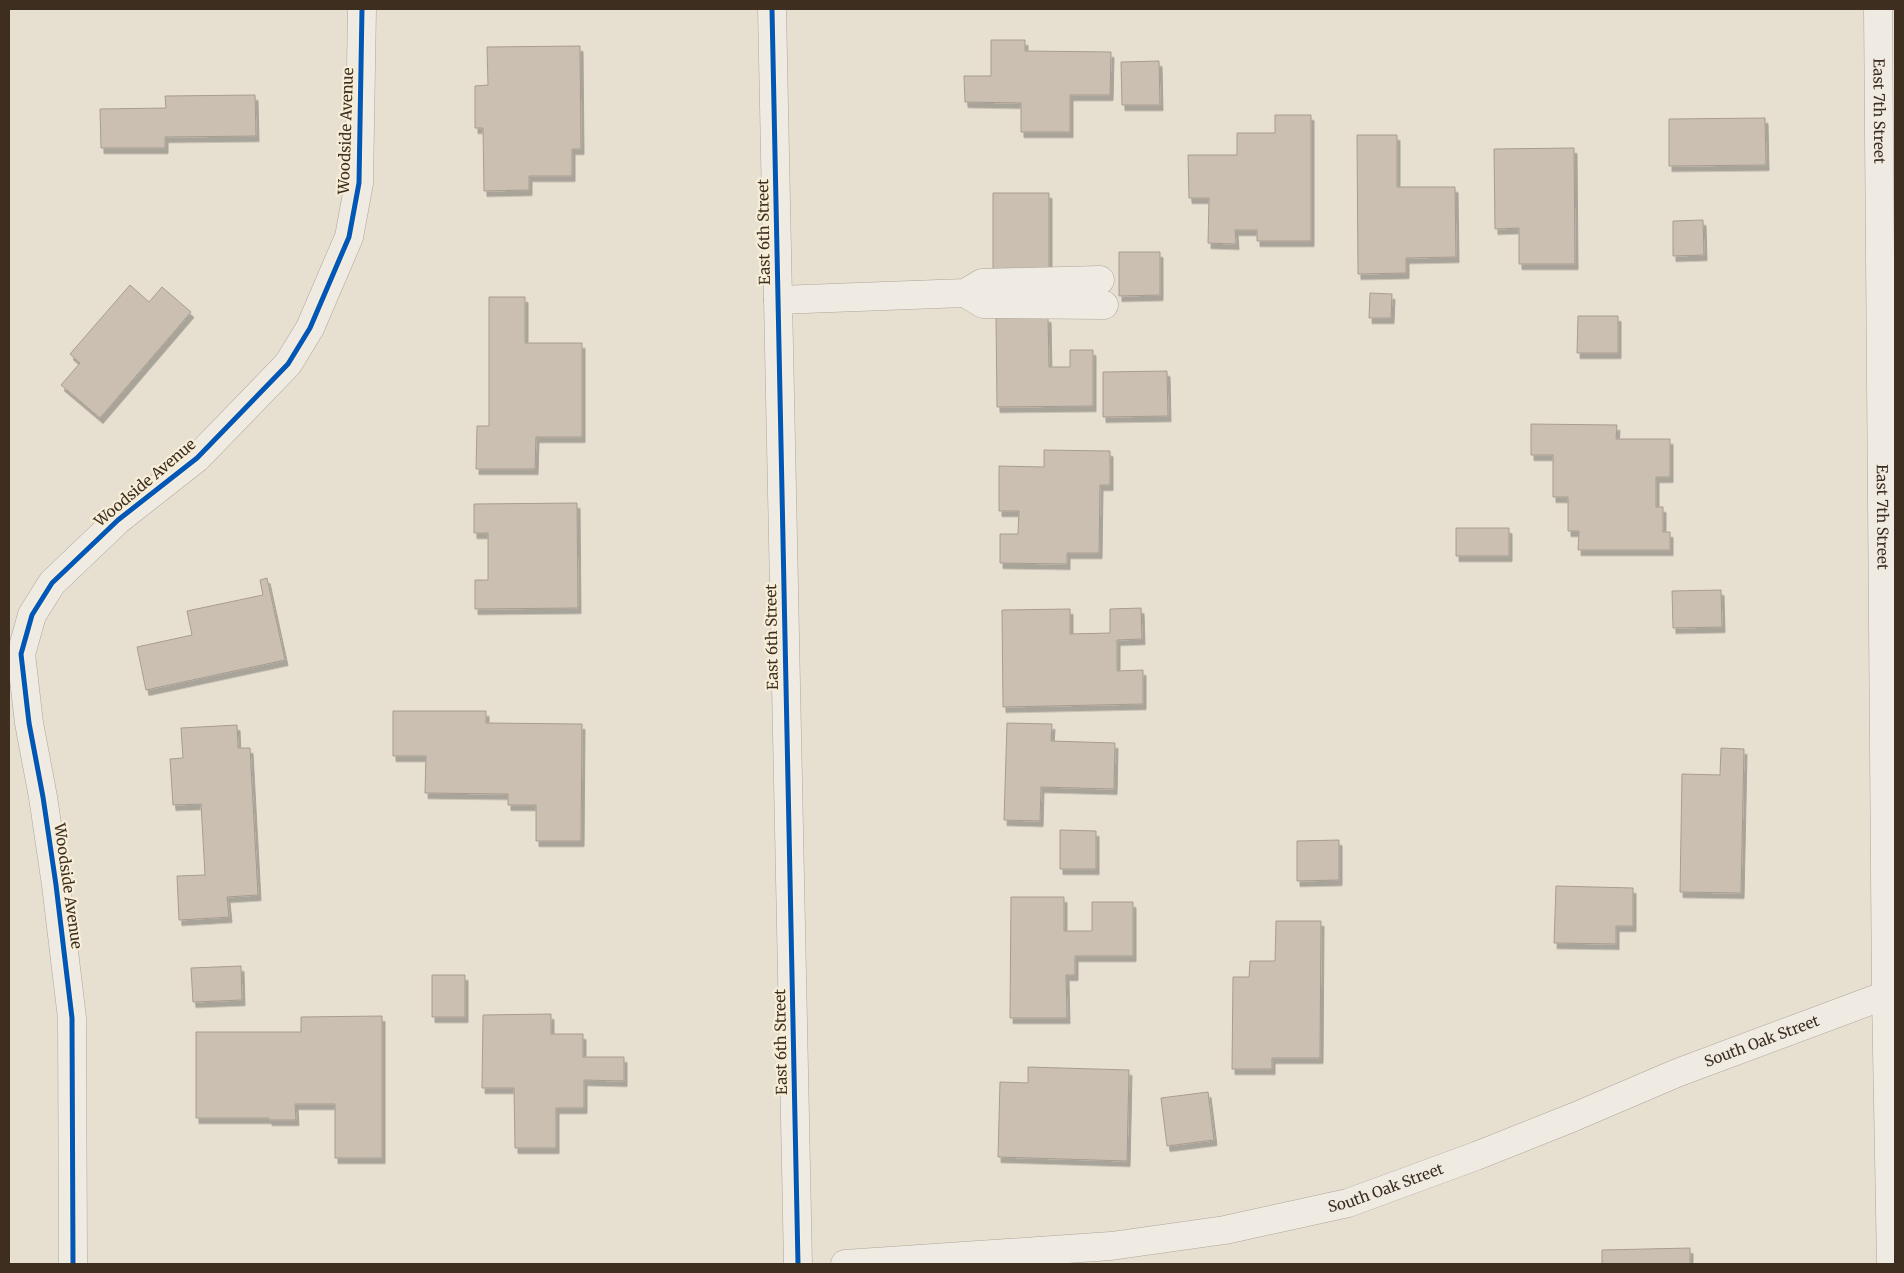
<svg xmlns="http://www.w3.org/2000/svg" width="1904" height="1273" font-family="Merriweather,serif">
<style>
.building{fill:#cbbfb2;stroke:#a89c90;filter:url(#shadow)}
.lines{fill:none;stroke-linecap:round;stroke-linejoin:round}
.minor-casing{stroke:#ada599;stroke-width:29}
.minor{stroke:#efebe3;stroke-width:28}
.cycleway-casing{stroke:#f7eed8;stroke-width:8}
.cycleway{stroke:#0057b8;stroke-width:5}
.labels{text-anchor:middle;stroke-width:4.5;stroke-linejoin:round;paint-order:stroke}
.street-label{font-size:15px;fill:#3d2e20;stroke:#f7eed8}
</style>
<defs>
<filter id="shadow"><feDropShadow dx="3" dy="5.5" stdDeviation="0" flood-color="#0004"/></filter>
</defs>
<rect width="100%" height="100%" fill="#e7e0d1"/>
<!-- building -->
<path class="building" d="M 991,40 L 1025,40 L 1025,51 L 1111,52 L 1110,95 L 1070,95 L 1070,132 L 1021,132 L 1021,103 L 965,102 L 964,76 L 991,76 Z
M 580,46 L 581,149 L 572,149 L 572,176 L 529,176 L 529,190 L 484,191 L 483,128 L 475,128 L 475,86 L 488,85 L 487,47 Z
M 1159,61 L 1160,105 L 1122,105 L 1121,62 Z
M 255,95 L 256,136 L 165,137 L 165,148 L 101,148 L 100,109 L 166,108 L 165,96 Z
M 1275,115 L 1311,115 L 1311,241 L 1257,241 L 1257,230 L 1235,230 L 1236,244 L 1208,243 L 1209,198 L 1189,198 L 1188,155 L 1237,155 L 1237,133 L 1275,133 Z
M 1765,118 L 1766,165 L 1669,166 L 1669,119 Z
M 1357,135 L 1397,135 L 1397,187 L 1455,187 L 1456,257 L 1406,258 L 1406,273 L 1358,274 Z
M 1574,148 L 1575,264 L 1519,264 L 1519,228 L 1495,229 L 1494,149 Z
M 993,193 L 1049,193 L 1049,281 L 993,281 Z
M 1703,220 L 1704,255 L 1673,256 L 1673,221 Z
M 1119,252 L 1160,252 L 1160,295 L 1119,296 Z
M 130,285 L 149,302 L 162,287 L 191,312 L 100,418 L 61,385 L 80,363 L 70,354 Z
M 1370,293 L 1392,294 L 1391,318 L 1369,318 Z
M 489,297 L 525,297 L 525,343 L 582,343 L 582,437 L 536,437 L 535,469 L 476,469 L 477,426 L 489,426 Z
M 1578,316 L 1618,316 L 1618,353 L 1577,353 Z
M 996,317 L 1048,317 L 1049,367 L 1070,367 L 1070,350 L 1093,350 L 1093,406 L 997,407 Z
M 1167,371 L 1168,416 L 1103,417 L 1103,372 Z
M 1531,424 L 1617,425 L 1616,439 L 1670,439 L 1670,477 L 1656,477 L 1656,507 L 1663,507 L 1663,532 L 1670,532 L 1670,550 L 1578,550 L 1579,531 L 1568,531 L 1568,497 L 1553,497 L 1553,455 L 1531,455 Z
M 1044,450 L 1110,451 L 1110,485 L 1100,485 L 1099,553 L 1067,553 L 1067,564 L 1000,563 L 1000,534 L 1018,534 L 1019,511 L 999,511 L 999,466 L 1044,467 Z
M 577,503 L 578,608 L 475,609 L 475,580 L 488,580 L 488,533 L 474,533 L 474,504 Z
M 1456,528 L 1509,528 L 1509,556 L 1456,556 Z
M 267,578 L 285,660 L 146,690 L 137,647 L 192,635 L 187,611 L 263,595 L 260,580 Z
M 1721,590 L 1722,627 L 1673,628 L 1672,591 Z
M 1141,608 L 1142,639 L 1117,640 L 1117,671 L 1143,670 L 1143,704 L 1003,707 L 1002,610 L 1070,609 L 1070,634 L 1110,633 L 1110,609 Z
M 393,711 L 486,711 L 486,723 L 582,724 L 581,841 L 536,841 L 536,805 L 508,805 L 508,794 L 425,793 L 426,756 L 393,756 Z
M 1007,723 L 1052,724 L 1051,741 L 1115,743 L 1114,789 L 1041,787 L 1040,821 L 1004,820 Z
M 237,725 L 238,748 L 250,748 L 258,895 L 227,897 L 229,917 L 179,920 L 177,876 L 205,875 L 201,804 L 173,805 L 170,759 L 183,758 L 181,728 Z
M 1721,748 L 1744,749 L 1741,893 L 1680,892 L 1682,774 L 1720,775 Z
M 1060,830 L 1096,831 L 1096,869 L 1060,869 Z
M 1339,840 L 1339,880 L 1297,881 L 1297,841 Z
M 1556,886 L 1633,888 L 1633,926 L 1616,926 L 1616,944 L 1554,943 Z
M 1011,897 L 1064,897 L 1064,931 L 1092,931 L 1092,902 L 1133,902 L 1133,956 L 1075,956 L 1075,975 L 1066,975 L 1067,1018 L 1010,1018 Z
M 1276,921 L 1321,921 L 1320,1058 L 1272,1058 L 1272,1069 L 1232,1069 L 1233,977 L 1249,977 L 1250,961 L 1275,961 Z
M 241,966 L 242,1000 L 193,1002 L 191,968 Z
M 432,975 L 465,975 L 465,1017 L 432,1017 Z
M 551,1014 L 551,1034 L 583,1034 L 583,1057 L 624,1057 L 624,1081 L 584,1080 L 584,1108 L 556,1108 L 556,1148 L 515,1148 L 514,1088 L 482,1088 L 483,1015 Z
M 382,1016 L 382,1158 L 335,1158 L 335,1104 L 295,1104 L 296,1120 L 269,1120 L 269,1118 L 196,1118 L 196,1032 L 301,1032 L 301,1017 Z
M 1028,1067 L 1129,1070 L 1127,1161 L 998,1157 L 1000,1082 L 1028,1083 Z
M 1208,1092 L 1214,1140 L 1167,1146 L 1161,1098 Z
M 1690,1248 L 1690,1264 L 1602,1264 L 1602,1250 Z"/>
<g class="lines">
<!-- minor casing -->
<g class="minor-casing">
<g id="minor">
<path d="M 772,9 L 798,1264"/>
<path id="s1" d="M 1878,9 L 1886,995 L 1891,1264"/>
<path d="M 965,293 L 983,304 L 1104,305"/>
<path d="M 778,300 L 965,293 L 982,283 L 1100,280"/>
<path d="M 73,1264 L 72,1018 L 56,885 L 43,797 L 29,723 L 21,654 L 32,615 L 52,583 L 118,520 L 197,458 L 288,364 L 310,328 L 349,237 L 359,183 L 362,9"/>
<path id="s2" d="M 845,1264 L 1111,1246 L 1225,1230 L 1348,1203 L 1476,1156 L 1574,1117 L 1677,1073 L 1886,995 L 1895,995"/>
</g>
</g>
<!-- minor -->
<use href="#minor" class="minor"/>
<!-- cycleway casing -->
<g class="cycleway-casing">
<path id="cycleway" d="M 772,9 L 798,1264
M 73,1264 L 72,1018 L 56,885 L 43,797 L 29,723 L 21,654 L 32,615 L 52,583 L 118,520 L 197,458 L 288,364 L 310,328 L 349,237 L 359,183 L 362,9"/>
</g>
<!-- cycleway -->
<use href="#cycleway" class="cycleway"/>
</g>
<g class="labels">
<!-- street labels -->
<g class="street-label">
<text dy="5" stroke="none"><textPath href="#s1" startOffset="102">East 7th Street</textPath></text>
<text transform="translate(346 131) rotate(-88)" y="5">Woodside Avenue</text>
<text transform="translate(764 232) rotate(-91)" y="5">East 6th Street</text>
<text transform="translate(145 483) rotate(-40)" y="5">Woodside Avenue</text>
<text dy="5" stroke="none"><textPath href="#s1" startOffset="508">East 7th Street</textPath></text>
<text transform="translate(772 637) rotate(-91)" y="5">East 6th Street</text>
<text transform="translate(68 886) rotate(82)" y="5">Woodside Avenue</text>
<text dy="5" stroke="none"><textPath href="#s2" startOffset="952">South Oak Street</textPath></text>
<text transform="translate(781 1042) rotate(-91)" y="5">East 6th Street</text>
<text dy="5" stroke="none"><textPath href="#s2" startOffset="548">South Oak Street</textPath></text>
</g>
</g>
<!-- border -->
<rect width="1904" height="1273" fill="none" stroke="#3d2e20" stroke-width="20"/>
</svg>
